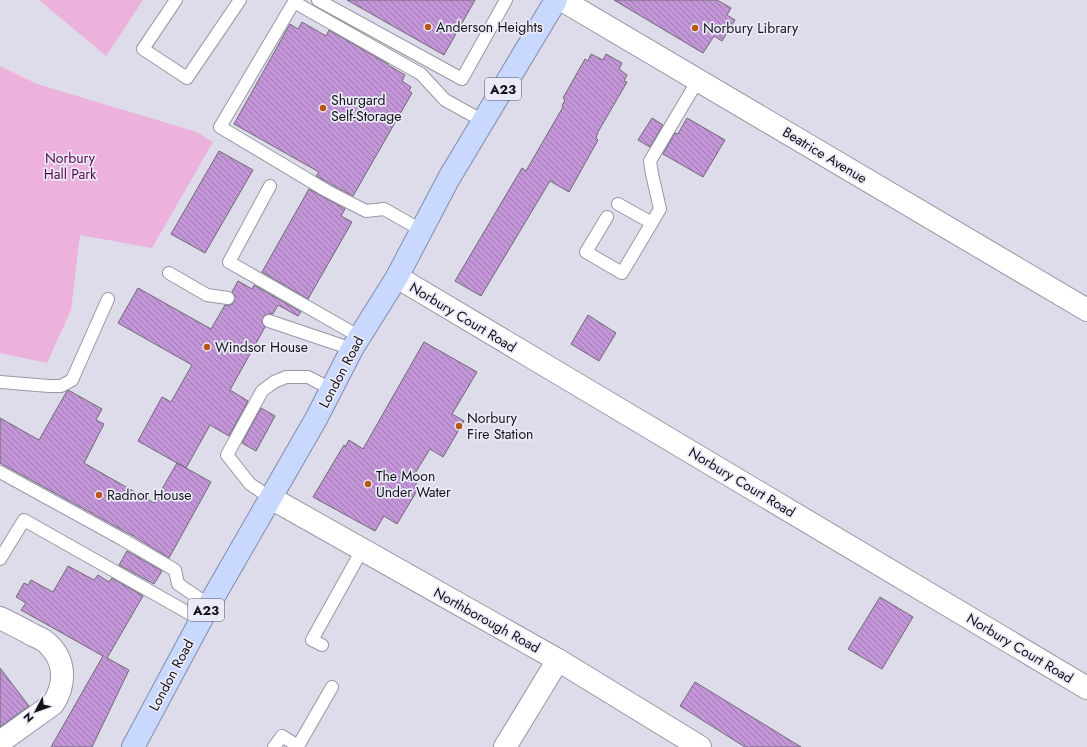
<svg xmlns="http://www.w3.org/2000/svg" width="1087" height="747" font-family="Jost,sans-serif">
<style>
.park{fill:#edb2db}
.building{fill:url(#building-back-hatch);stroke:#706974}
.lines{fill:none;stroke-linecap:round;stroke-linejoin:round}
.service-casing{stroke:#9897a4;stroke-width:14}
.minor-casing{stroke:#9897a4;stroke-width:24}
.tertiary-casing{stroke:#9897a4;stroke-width:24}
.trunk-casing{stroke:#808dac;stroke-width:24}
.service{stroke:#fff;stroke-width:12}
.minor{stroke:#fff;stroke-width:22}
.tertiary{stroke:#fff;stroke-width:22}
.trunk{stroke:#c8d8fe;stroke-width:22}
.poi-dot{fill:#b85716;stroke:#ebeaf8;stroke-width:1.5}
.labels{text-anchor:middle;stroke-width:3.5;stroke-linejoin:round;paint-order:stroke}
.shield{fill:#ebeaf8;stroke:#54535a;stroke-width:1}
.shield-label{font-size:13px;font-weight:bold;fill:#131217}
.poi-label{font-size:14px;fill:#131217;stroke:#ebeaf8;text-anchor:start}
.street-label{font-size:14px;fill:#131217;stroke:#ebeaf8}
.park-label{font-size:14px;fill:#59064a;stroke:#ebeaf8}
</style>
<defs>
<pattern id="building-back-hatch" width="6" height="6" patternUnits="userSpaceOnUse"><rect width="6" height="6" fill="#c296d7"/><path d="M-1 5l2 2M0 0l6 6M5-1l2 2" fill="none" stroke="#9c79ad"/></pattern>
</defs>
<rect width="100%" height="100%" fill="#dedcea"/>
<!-- park -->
<path class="park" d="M 39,0 L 143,0 L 106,56 Z
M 0,66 L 37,84 L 197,132 L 213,142 L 152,248 L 80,235 L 71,310 L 47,363 L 0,353 Z"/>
<!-- building -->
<path class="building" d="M 347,0 L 475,0 L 444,55 Z
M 614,0 L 717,0 L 731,8 L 727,15 L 735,20 L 722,41 L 714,36 L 703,53 Z
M 302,22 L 326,36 L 329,30 L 388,64 L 388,65 L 405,75 L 402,81 L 411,87 L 409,91 L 412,93 L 353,196 L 316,176 L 319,172 L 234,124 L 290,24 L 298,29 Z
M 591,54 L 603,60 L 606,54 L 622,63 L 619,69 L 627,75 L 624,81 L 627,82 L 598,132 L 596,138 L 598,140 L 569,192 L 550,181 L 481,296 L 455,281 L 522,168 L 526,171 L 563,107 L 562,106 L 565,100 L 563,98 L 585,59 L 588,61 Z
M 652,118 L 663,125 L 650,147 L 638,140 Z
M 687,118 L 725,140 L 703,177 L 663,154 L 675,133 L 678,134 Z
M 219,151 L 253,170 L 205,253 L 171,234 Z
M 309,189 L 345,209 L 341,216 L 352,222 L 308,299 L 262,272 Z
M 238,281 L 252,289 L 254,285 L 301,312 L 298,316 L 278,305 L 273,314 L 268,314 L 264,316 L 262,322 L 265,327 L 230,390 L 248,401 L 229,436 L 210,425 L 186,468 L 138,441 L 162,397 L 171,402 L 192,365 L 118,323 L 138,288 L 211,329 L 225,305 L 230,305 L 234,302 L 235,296 L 232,292 Z
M 588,315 L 616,333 L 599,361 L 571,344 Z
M 424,342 L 477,372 L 452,414 L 464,421 L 443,457 L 430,449 L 412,478 L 418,481 L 414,487 L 418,489 L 397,524 L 384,516 L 375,531 L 313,497 L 344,445 L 345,447 L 349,440 L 363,449 Z
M 68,390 L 102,409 L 96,420 L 104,424 L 84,463 L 154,503 L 177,463 L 211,482 L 169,558 L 135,537 L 0,463 L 0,418 L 39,440 L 67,391 Z
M 261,408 L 275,416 L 256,451 L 242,443 Z
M 127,551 L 162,571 L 154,584 L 119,565 Z
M 68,566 L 94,580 L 98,575 L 109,582 L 112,578 L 143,596 L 107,658 L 129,670 L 92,747 L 51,747 L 103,656 L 21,610 L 26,603 L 16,597 L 24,583 L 28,585 L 31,580 L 53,592 Z
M 880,597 L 913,617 L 882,669 L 848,649 Z
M 0,668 L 29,706 L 0,727 Z
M 695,682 L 801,747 L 745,747 L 680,706 Z"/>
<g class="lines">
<!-- service casing -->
<g class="service-casing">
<path id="service" d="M 176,0 L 143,49 L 187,78 L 240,0
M 318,0 L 462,79 L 506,0
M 270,186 L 229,262 L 360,337
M 618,204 L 652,223
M 607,217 L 586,252 L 622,273 L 660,209 L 652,174 L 650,161 L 698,80
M 421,230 L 384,209 L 366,211 L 327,191 L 220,127 L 294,2 L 421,74 L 445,100 L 483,121
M 169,273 L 207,295 L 228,298
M 269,321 L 352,349
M 0,382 L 49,386 L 61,386 L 72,380 L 108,299
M 0,472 L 122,539 L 175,570 L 178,584 L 209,605
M 271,498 L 250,484 L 227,455 L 262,391 L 274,382 L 286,377 L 308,377 L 331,389
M 0,559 L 24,520 L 201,620
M 322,645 L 312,640 L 362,550
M 274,747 L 282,736 L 298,746 L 332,687"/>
</g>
<!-- minor casing -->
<g class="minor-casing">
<path id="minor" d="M 562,0 L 1087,310
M 397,277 L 1087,688
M 0,618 C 11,623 22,629 33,635 C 37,637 43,639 47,643 C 66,660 66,684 53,704 L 0,742
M 505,747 L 558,660"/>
</g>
<!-- tertiary casing -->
<g class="tertiary-casing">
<path id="tertiary" d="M 271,498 L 558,660 L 700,747"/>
</g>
<!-- trunk casing -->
<g class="trunk-casing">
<path id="trunk" d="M 133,747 L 209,605 L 316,419 L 352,349 L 397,277 L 449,178 L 556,0"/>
</g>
<!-- service -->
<use href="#service" class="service"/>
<!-- minor -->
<use href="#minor" class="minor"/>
<!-- tertiary -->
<use href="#tertiary" class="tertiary"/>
<!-- trunk -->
<use href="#trunk" class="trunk"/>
</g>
<!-- markers -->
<g class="poi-dot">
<circle cx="428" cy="27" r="4"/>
<circle cx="695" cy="28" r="4"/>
<circle cx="323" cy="108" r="4"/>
<circle cx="207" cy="347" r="4"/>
<circle cx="459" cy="426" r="4"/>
<circle cx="368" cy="484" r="4"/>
<circle cx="99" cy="495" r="4"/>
</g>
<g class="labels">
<!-- shield labels -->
<g class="shield">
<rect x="485" y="78" width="36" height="22" rx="3"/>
<rect x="188" y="599" width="36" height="22" rx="3"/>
</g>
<g class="shield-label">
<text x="503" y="94">A23</text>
<text x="206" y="615">A23</text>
</g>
<!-- poi labels -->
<g class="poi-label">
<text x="436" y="32">Anderson Heights</text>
<text x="703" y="33">Norbury Library</text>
<text x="331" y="105">Shurgard<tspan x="331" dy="16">Self-Storage</tspan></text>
<text x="215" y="352">Windsor House</text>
<text x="467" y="423">Norbury<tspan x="467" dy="16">Fire Station</tspan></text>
<text x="376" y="481">The Moon<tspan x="376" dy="16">Under Water</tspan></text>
<text x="107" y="500">Radnor House</text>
</g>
<!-- street labels -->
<g class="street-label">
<text transform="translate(825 155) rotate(31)" y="5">Beatrice Avenue</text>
<text transform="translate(463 317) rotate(31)" y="5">Norbury Court Road</text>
<text transform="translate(341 372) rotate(-62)" y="5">London Road</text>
<text transform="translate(742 482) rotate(31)" y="5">Norbury Court Road</text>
<text transform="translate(487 620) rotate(29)" y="5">Northborough Road</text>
<text transform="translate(1020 648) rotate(31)" y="5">Norbury Court Road</text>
<text transform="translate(171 675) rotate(-62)" y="5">London Road</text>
</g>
<!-- park labels -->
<g class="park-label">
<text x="70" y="163">Norbury<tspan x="70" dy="16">Hall Park</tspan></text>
</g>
</g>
<!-- north arrow -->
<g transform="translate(36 711) rotate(229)" stroke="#ebeaf8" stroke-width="3" paint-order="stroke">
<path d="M0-3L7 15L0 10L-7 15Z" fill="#131217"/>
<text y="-6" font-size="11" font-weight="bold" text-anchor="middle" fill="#131217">N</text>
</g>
</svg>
